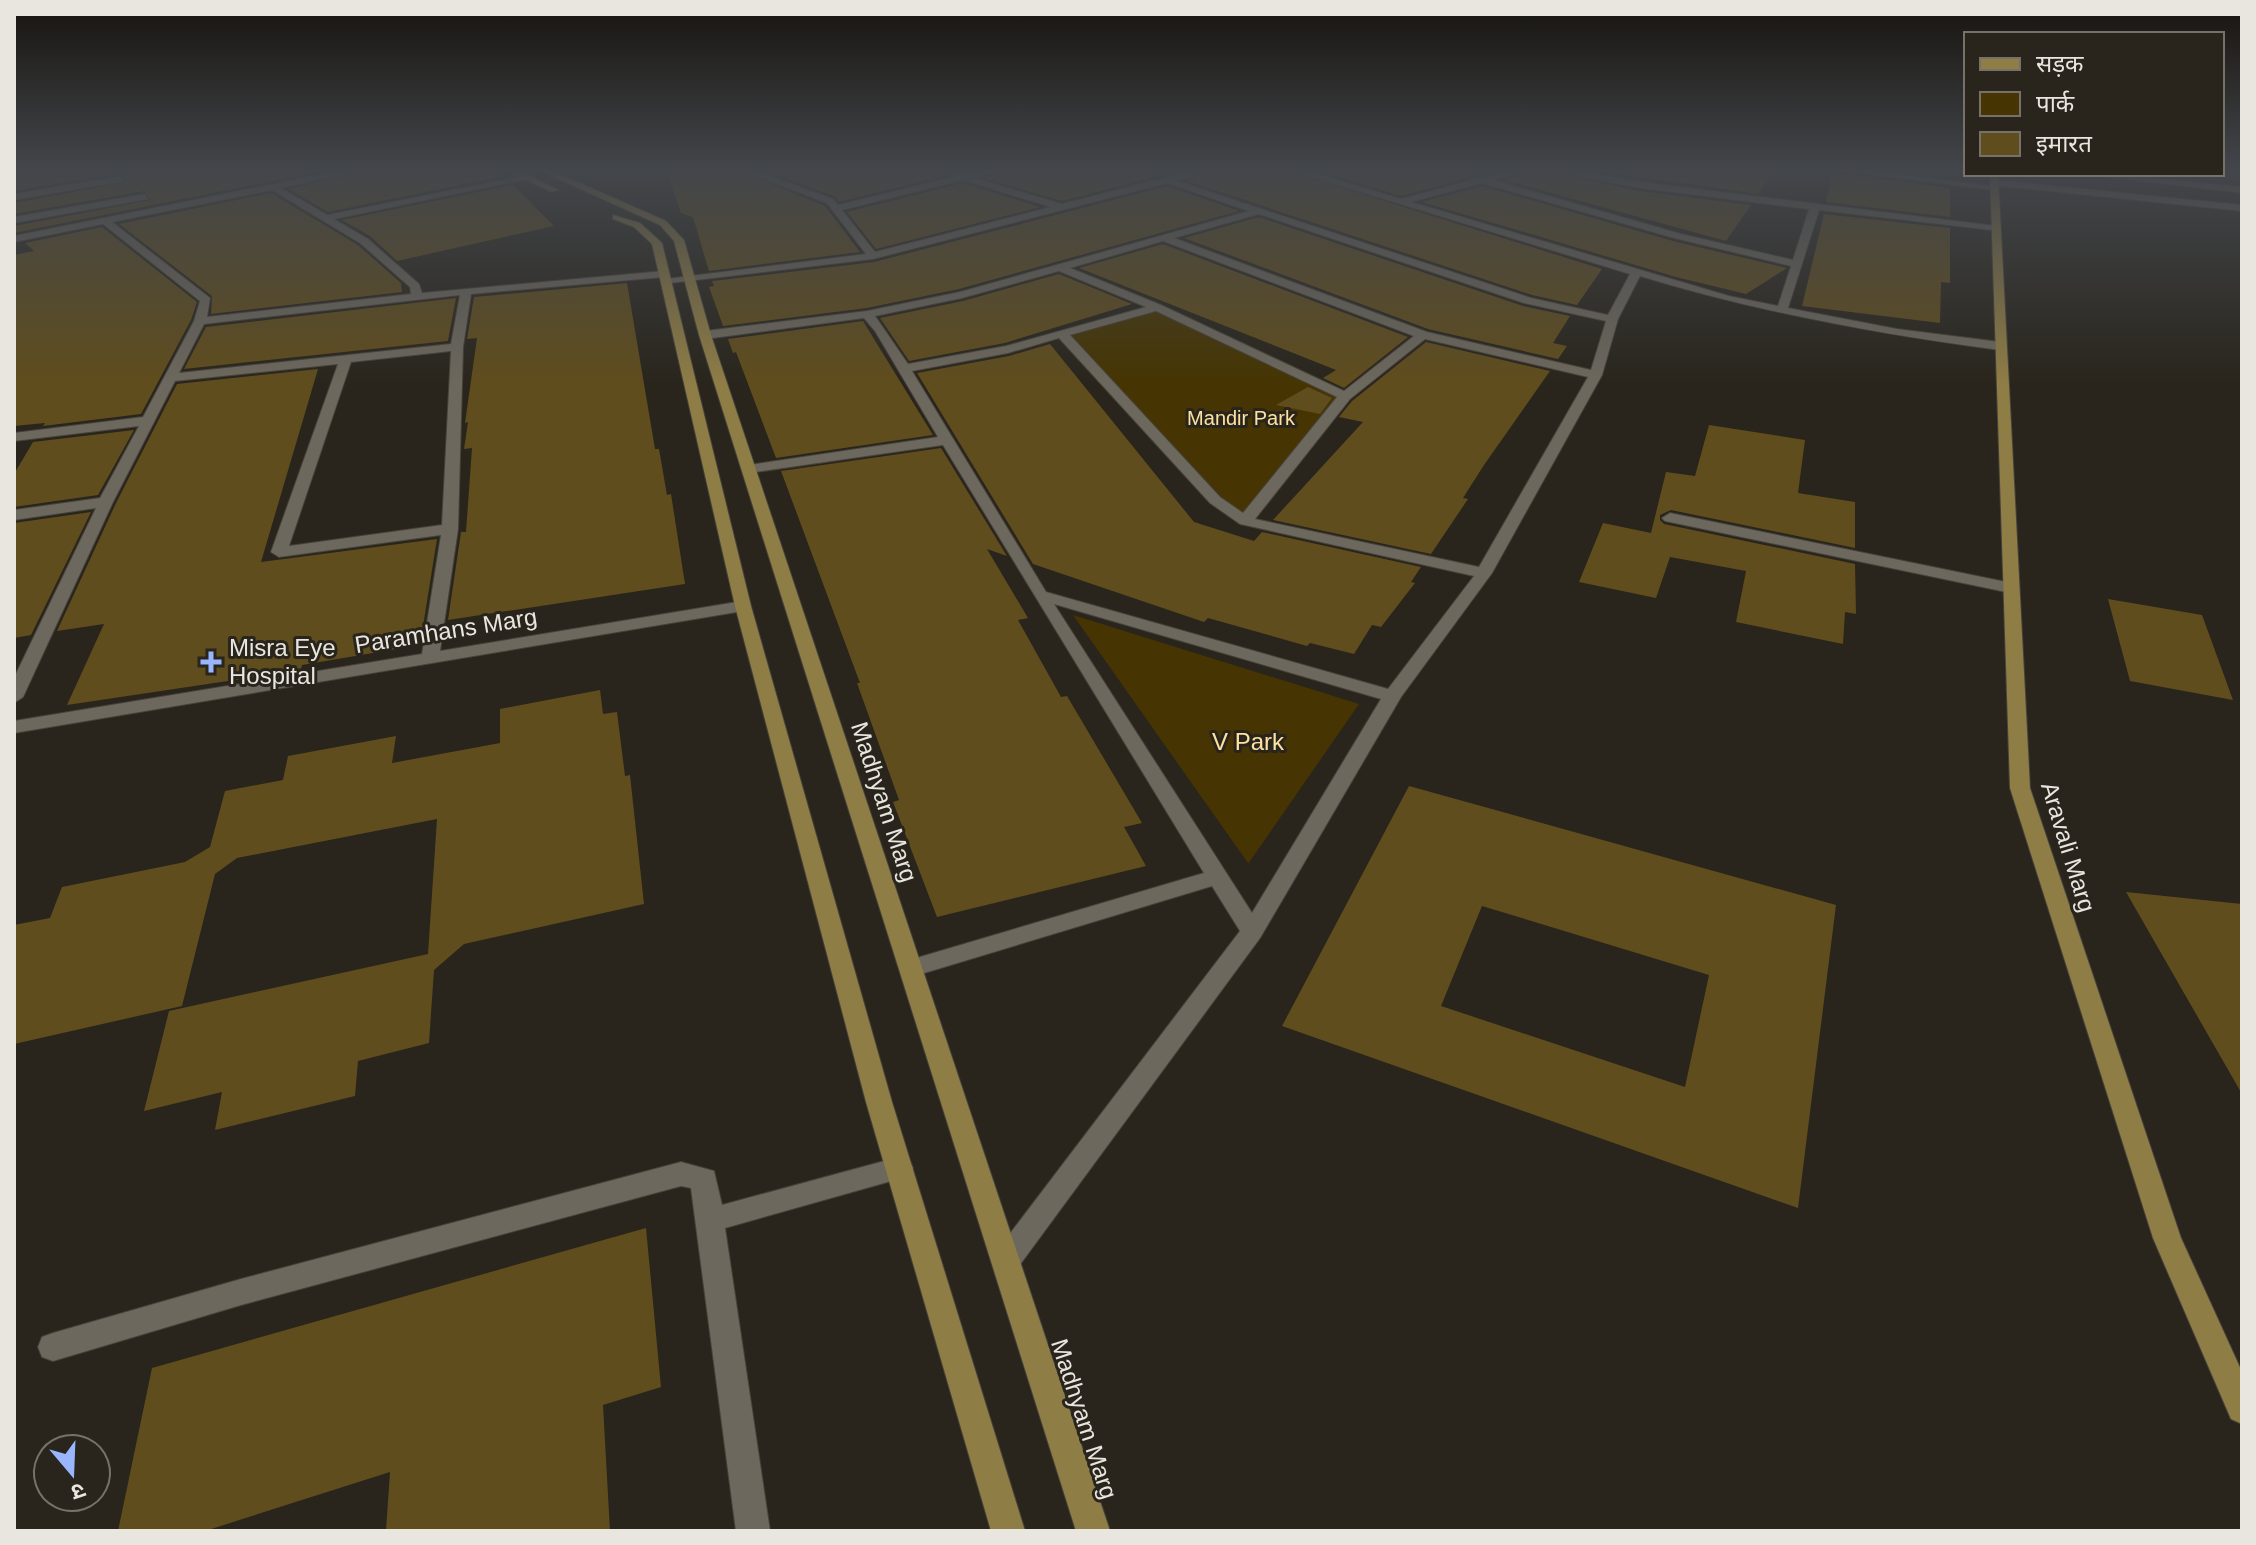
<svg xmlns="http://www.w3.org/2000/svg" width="2256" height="1545" font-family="Helvetica,'Noto Sans Devanagari',sans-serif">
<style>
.green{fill:#463502}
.building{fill:#604d1d;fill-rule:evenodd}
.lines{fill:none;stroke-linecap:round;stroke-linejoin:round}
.lane-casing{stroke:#46423a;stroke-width:2}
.street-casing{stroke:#46423a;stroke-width:2}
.secondary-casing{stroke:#46423a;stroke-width:2}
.lane{fill:#6d685d;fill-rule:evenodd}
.street{fill:#6d685d;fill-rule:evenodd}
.secondary{fill:#8f7d46;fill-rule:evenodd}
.poi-dot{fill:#99b5fd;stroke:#29251c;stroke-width:3}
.labels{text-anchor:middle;stroke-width:6;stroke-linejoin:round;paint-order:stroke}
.far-park-label{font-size:20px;fill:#fce1a0;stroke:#29251c}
.street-label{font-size:24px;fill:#e9e6e0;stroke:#29251c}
.poi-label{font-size:24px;fill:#e9e6e0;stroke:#29251c;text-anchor:start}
.park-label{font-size:24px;fill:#fce1a0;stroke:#29251c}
</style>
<rect width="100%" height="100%" fill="#29251c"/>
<!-- green -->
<path class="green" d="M 1157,307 L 1345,396 L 1245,521 L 1063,335 Z
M 1073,615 L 1359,704 L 1248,864 L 1248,863 Z"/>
<!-- building -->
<path class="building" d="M 14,168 L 337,168 L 14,233 L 14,226 L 151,200 L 144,191 L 14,214 L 14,203 L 127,182 L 120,173 L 14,191 Z
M 376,168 L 496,168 L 504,176 L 328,212 L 289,189 Z
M 665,168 L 731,168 L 825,206 L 860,252 L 709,271 L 693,217 L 681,213 Z
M 758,168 L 926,168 L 944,176 L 839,202 L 834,196 Z
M 1009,168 L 1189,168 L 1062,201 L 984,178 Z
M 1222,168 L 1279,168 L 1602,269 L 1577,305 L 1532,295 L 1187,181 Z
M 1309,168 L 1504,168 L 1401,196 Z
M 1536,168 L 1640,191 L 1751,205 L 1726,241 L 1504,180 Z
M 1580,168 L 1775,168 L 1758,194 Z
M 1832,173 L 1950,188 L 1950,217 L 1826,202 Z
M 963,183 L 1040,207 L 876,249 L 847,212 Z
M 513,185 L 554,226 L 397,261 L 370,236 L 342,220 Z
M 1167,186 L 1239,211 L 959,289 L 867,308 L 723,326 L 709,287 L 714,286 L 712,281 L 874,262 Z
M 1482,186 L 1673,241 L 1787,268 L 1746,294 L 1676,277 L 1422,202 Z
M 271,193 L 358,245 L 401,283 L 402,292 L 211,314 L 212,296 L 119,224 Z
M 1824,214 L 1950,228 L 1950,283 L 1941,282 L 1940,323 L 1802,306 Z
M 1259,217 L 1523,306 L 1570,316 L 1553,343 L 1567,346 L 1558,359 L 1428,329 L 1184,238 Z
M 102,227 L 197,302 L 191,320 L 141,414 L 43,426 L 45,423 L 14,426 L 14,255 L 34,251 L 25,243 Z
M 1163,244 L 1408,337 L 1344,388 L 1323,378 L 1336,370 L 1079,268 Z
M 1059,274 L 1132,304 L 1005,343 L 909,361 L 880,318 L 963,301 Z
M 627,283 L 655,449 L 659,449 L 667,495 L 671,494 L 685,584 L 448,620 L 461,532 L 466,532 L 472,448 L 464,449 L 468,422 L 465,423 L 477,338 L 467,339 L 474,297 Z
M 456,298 L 448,341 L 184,369 L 206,327 Z
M 863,321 L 933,435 L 776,458 L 736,352 L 733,353 L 728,339 Z
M 1426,342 L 1550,371 L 1484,465 L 1463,498 L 1468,499 L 1431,554 L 1273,520 L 1363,422 L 1339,417 L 1352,401 Z
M 1050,344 L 1194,522 L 1254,541 L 1262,532 L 1421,567 L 1411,582 L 1415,583 L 1381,627 L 1372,625 L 1354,654 L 1310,643 L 1307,646 L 1208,618 L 1204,622 L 1033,564 L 917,373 L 1009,356 Z
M 318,369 L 261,562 L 437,539 L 420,645 L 302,665 L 301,669 L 248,678 L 67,705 L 104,624 L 57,631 L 116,503 L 177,384 Z
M 1308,387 L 1332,398 L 1320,414 L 1276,405 Z
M 1709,425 L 1805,440 L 1798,493 L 1855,502 L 1855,548 L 1671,510 L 1660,515 L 1660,520 L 1664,524 L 1855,564 L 1856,614 L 1845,612 L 1843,644 L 1736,622 L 1746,571 L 1670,557 L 1656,598 L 1579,582 L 1603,523 L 1651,533 L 1666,472 L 1695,476 Z
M 134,430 L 98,495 L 14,507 L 14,474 L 33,442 Z
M 941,448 L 1007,556 L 987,549 L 1028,618 L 1018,620 L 1061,697 L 1067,696 L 1142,823 L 1124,827 L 1146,866 L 937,917 L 893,802 L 899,800 L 857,683 L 860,683 L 781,471 Z
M 91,512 L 31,635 L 14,638 L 14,523 Z
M 2108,599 L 2202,615 L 2233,700 L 2130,681 Z
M 600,690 L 603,714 L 617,712 L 625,776 L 630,775 L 644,904 L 464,944 L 434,970 L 429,1043 L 358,1061 L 355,1096 L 215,1130 L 222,1092 L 144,1111 L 169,1011 L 428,954 L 437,819 L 237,858 L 215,874 L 182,1006 L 14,1044 L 14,925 L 50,918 L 62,887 L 185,862 L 210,847 L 225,791 L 283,780 L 288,756 L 396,736 L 392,763 L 500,743 L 500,709 Z
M 1409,786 L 1836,905 L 1798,1208 L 1282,1026 ZM 1482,906 L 1709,975 L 1685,1087 L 1441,1006 Z
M 2126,892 L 2242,904 L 2242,1094 Z
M 646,1228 L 661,1387 L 603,1405 L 610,1531 L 386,1531 L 390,1472 L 205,1531 L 118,1531 L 152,1368 Z"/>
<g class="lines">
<!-- lane casing -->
<g class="lane-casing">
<path id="lane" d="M 2083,174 L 2113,174 L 2242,187 L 2242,193 Z
M 1994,180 L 2242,205 L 2242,211 L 1991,185 Z
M 899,1157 L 909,1160 L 913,1168 L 909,1176 L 725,1228 L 770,1531 L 736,1531 L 691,1188 L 681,1186 L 241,1305 L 53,1361 L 42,1357 L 38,1347 L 42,1337 L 53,1333 L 241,1279 L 681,1162 L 714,1171 L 722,1205 Z"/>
</g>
<!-- street casing -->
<g class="street-casing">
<path id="street" d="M 354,168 L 373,168 L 281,188 L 327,215 L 527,175 L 532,178 L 334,219 L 368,239 L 419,284 L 422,293 L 664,271 L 669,274 L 664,277 L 471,294 L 463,347 L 458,529 L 440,651 L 743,601 L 751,606 L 743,611 L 14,733 L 14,721 L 422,654 L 441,535 L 279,557 L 271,552 L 338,364 L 175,381 L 113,502 L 23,697 L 14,703 L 14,678 L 96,508 L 14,520 L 14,510 L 100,498 L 139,426 L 14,441 L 14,433 L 143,417 L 194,321 L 200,301 L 103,224 L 14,242 L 14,236 ZM 272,190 L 360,243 L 410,287 L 411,294 L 207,317 L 210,298 L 112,222 ZM 460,295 L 451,344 L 179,373 L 204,324 ZM 451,351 L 442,525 L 289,546 L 351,362 Z
M 734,168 L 748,168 L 833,199 L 838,205 L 954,177 L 929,168 C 942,168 955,175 967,174 C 981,172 992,168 1006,168 L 974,178 L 1062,204 L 1203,168 L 1219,168 L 1177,181 L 1531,298 L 1608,315 L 1630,274 L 1282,168 L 1297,168 L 1401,199 L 1517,168 L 1533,168 L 1493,180 L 1681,234 L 1793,260 L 1809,209 L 1640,188 L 1539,168 L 1561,168 L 1640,182 L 1996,226 L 2000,231 L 1819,210 L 1788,308 L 1897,329 L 2000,342 L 2006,346 L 2000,350 C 1878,334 1758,312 1640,276 L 1618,319 L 1602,375 L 1492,573 L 1401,697 L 1260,938 L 1016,1270 L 1006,1274 L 996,1270 L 991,1261 L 996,1252 L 1240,931 L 1212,886 L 911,977 L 903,974 L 899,968 L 903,962 L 1204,873 L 943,445 L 749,473 L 742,469 L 749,465 L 938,437 L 875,331 L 864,318 L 705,339 L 699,335 L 705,331 L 867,311 L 960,292 L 1249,211 L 1167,183 L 873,259 L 662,284 L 661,282 L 666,279 L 866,254 L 827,203 ZM 963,180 L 1051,207 L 875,252 L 842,210 ZM 1482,183 L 1674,238 L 1791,266 L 1778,306 L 1729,296 L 1411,202 ZM 1259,214 L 1524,303 L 1606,321 L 1591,370 L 1427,332 L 1174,238 ZM 1163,241 L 1414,336 L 1344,391 L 1161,305 L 1070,268 ZM 1059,271 L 1146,307 L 1006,346 L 908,364 L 875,316 L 962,298 ZM 1156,311 L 1337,397 L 1243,513 L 1220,497 L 1070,335 ZM 1059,338 L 1210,503 L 1240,524 L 1474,576 L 1388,689 L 1046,592 L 912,371 L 1008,353 ZM 1425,339 L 1588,377 L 1479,567 L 1255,519 L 1350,399 ZM 1054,604 L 1381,699 L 1252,913 Z
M 1818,168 L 1850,168 L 1999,187 L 1994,190 Z
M 121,176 L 124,181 L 14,200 L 14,194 Z
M 145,194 L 148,199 L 14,223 L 14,217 Z
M 1670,513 L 2011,583 L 2019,588 L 2011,593 L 1665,521 L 1662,518 Z"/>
</g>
<!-- secondary casing -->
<g class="secondary-casing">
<path id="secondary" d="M 501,168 L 513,168 L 559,190 L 551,192 Z
M 534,168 L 546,168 L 666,221 L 684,240 L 711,335 L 1110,1531 L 1076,1531 L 699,335 L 674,241 L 660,225 Z
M 1990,174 L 1998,174 L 2030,788 L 2181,1238 L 2242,1372 L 2242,1424 L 2231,1419 L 2153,1238 L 2010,788 Z
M 613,215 L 640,223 L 662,243 L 751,606 L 892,1102 L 1025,1531 L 991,1531 L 866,1102 L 735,606 L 652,244 L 634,227 L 613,219 Z"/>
</g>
<!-- lane -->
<use href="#lane" class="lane"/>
<!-- street -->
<use href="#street" class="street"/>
<!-- secondary -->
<use href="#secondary" class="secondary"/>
</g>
<!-- sky -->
<linearGradient id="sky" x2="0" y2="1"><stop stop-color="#17140f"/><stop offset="0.44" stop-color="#43464b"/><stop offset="1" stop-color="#43464b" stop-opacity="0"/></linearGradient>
<rect width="2256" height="385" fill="url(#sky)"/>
<!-- markers -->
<path class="poi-dot" d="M207 650h8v8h8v8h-8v8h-8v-8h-8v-8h8z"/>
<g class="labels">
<!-- far-park labels -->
<g class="far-park-label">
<text x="1241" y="425">Mandir Park</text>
</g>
<!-- street labels -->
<g class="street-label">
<text transform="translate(446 631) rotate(-9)" y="8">Paramhans Marg</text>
<text transform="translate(884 802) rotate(72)" y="8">Madhyam Marg</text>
<text transform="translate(2068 847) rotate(73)" y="8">Aravali Marg</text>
<text transform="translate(1084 1419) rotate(72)" y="8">Madhyam Marg</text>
</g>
<!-- poi labels -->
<g class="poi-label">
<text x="229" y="656">Misra Eye<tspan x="229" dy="28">Hospital</tspan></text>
</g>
<!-- park labels -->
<g class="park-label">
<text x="1248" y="750">V Park</text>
</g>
</g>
<!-- border -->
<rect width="2256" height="1545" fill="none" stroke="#e9e6e0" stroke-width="32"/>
<!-- legend -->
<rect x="1964" y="32" width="260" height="144" fill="#29251c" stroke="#76726a" stroke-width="2"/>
<rect x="1980" y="58" width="40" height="12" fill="#8f7d46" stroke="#76726a" stroke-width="2"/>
<text x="2036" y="72" font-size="24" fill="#e9e6e0">सड़क</text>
<rect x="1980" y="92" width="40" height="24" fill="#463502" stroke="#76726a" stroke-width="2"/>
<text x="2036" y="112" font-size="24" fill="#e9e6e0">पार्क</text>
<rect x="1980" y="132" width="40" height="24" fill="#604d1d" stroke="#76726a" stroke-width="2"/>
<text x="2036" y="152" font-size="24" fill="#e9e6e0">इमारत</text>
<!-- north arrow -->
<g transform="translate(72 1473) rotate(161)"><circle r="38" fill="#29251c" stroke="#76726a" stroke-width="2"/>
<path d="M0-6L14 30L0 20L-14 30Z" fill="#99b5fd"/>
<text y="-12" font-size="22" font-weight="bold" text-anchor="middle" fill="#e9e6e0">उ</text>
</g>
</svg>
